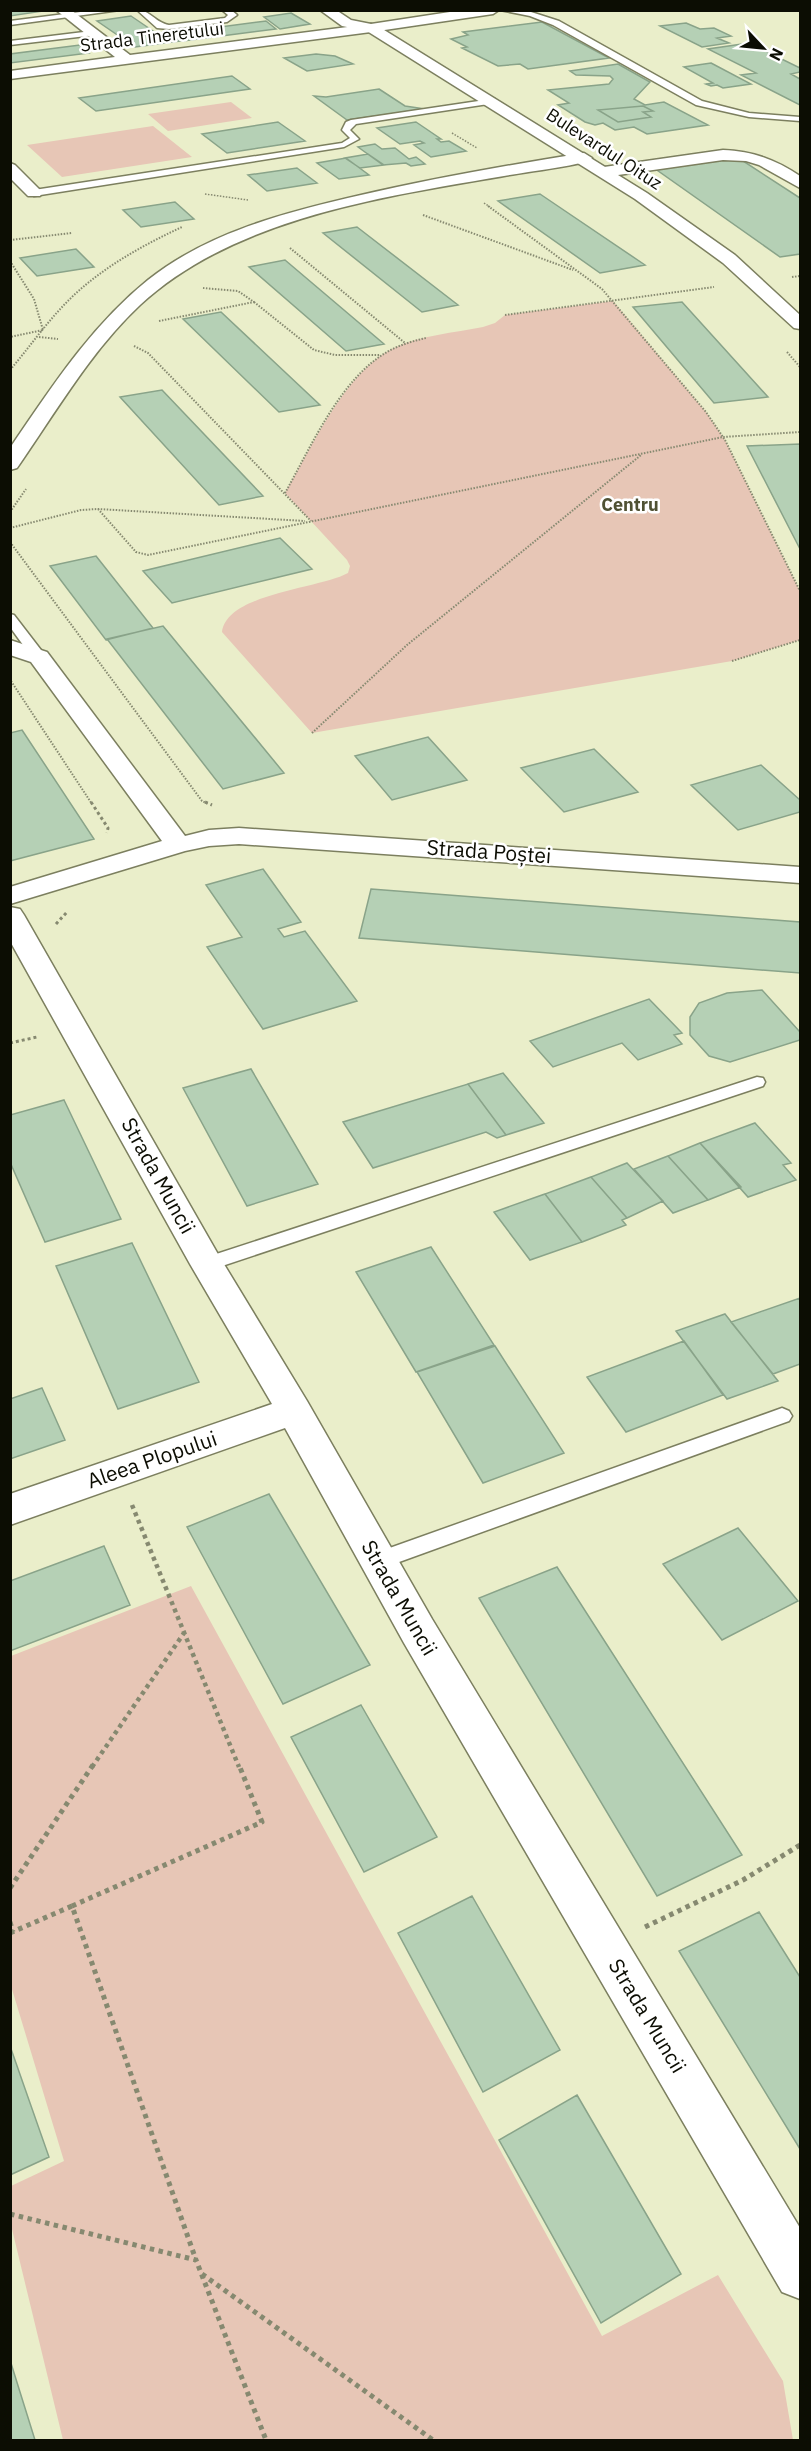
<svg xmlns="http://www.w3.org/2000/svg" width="811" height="2451" font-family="'IBM Plex Sans',sans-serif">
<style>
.green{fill:#e7c6b6}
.building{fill:#b5d0b5;stroke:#89a389;stroke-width:1.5}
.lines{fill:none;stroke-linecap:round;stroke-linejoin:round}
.service-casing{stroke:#7c7f5f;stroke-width:3}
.minor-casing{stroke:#7c7f5f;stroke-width:3}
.tertiary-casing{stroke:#7c7f5f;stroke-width:3}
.primary-casing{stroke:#7c7f5f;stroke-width:3}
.path-far4{stroke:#868970;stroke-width:1.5;stroke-dasharray:1.5 1.5;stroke-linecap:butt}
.path-far3{stroke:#868970;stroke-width:2;stroke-dasharray:1.5 1.5;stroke-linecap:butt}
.path-far2{stroke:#868970;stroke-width:3;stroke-dasharray:3 3;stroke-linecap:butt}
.path-far1{stroke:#868970;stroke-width:4.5;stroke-dasharray:4 4;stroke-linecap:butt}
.path{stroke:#868970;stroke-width:5;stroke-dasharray:4.5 4.5;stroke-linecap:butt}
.service{fill:#fff;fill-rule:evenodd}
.minor{fill:#fff;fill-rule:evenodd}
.tertiary{fill:#fff;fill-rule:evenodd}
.primary{fill:#fff;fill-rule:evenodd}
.labels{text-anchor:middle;stroke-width:5;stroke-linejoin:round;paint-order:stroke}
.far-street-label{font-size:18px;fill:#0c0d03;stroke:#fff}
.far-neighbourhood-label{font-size:18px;font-weight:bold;fill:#4f5133;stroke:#fff}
.street-label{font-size:21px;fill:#0c0d03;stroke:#fff}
</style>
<rect width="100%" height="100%" fill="#eaeeca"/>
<!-- green -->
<path class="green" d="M 231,102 L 252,118 L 168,131 L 148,114 Z
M 153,126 L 192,157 L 62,177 L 27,145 Z
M 613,301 L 706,412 L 725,440 L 800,591 L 800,640 L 732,661 L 312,733 L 222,632 C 227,593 319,589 348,573 L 350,566 L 347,560 L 285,493 C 311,449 346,370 394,348 C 421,335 454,333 483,327 L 495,323 L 505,315 Z
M 191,1586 L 602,2336 L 718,2275 L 783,2381 L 793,2440 L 63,2440 L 11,2225 L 11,2186 L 64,2161 L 11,1986 L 11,1656 Z"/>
<!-- building -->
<path class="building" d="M 10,10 L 42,10 L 43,11 L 10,16 Z
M 291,13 L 310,24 L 280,29 L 264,17 Z
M 131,16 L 159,35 L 168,33 L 180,41 L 135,47 L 97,21 Z
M 266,21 L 276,29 L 183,41 L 174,33 Z
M 542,22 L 609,58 L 528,69 L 520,64 L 498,66 L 462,48 L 467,47 L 451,39 L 468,35 L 463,32 Z
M 686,23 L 700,29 L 714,28 L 731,36 L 717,38 L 729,43 L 702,47 L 660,26 Z
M 749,43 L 800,68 L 800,72 L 791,74 L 800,79 L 800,105 L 741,75 L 756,73 L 708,49 Z
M 80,45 L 89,53 L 10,63 L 10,54 Z
M 316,54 L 335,56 L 353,64 L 307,71 L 284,58 Z
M 711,63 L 751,84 L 723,88 L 717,85 L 711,86 L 706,84 L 713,83 L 684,67 Z
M 618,64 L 650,82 L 634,99 L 645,105 L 664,102 L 708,125 L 647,134 L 634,127 L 615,130 L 603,123 L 595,125 L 585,122 L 558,105 L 569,103 L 548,90 L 609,84 L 613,79 L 610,76 L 576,75 L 570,71 Z
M 232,76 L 250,89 L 96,111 L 79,98 Z
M 379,89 L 405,106 L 425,109 L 347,120 L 314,96 L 326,97 Z
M 643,106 L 653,111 L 643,112 L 651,117 L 618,122 L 598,110 Z
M 278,122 L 305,141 L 227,153 L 202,134 Z
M 416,122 L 441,139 L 437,139 L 441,142 L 449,141 L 466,151 L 431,157 L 414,145 L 424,143 L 420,141 L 400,144 L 377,128 Z
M 375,144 L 382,149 L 395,148 L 409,159 L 416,157 L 425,164 L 411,166 L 406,163 L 383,165 L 358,147 Z
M 368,154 L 384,165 L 360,168 L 345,158 Z
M 737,157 L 800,198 L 800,254 L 780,257 L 654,168 Z
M 346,158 L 369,175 L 339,179 L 317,163 Z
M 297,168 L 317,183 L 267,191 L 248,175 Z
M 540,194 L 645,265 L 600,273 L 498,201 Z
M 175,202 L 194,219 L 141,227 L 123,210 Z
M 357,227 L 458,305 L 422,312 L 323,233 Z
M 76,249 L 94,267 L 37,276 L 20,258 Z
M 285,260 L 384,344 L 346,351 L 249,267 Z
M 682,302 L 768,397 L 714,403 L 633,307 Z
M 221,312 L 320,405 L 279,412 L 183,319 Z
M 162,390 L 263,496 L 219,505 L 120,397 Z
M 800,444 L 800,549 L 747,446 Z
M 280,538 L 312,569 L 172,603 L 143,571 Z
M 96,556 L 153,628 L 106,640 L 50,566 Z
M 163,626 L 284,773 L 223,789 L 107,639 Z
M 22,730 L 94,839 L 10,861 L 10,733 Z
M 428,737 L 467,780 L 392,800 L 355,756 Z
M 594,749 L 638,792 L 564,812 L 521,768 Z
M 761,765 L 800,800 L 800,812 L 738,830 L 691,785 Z
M 263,869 L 301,922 L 278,929 L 284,937 L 305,931 L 357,1001 L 263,1029 L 207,947 L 242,937 L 206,885 Z
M 371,889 L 800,922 L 800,973 L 359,938 Z
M 762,990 L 800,1032 L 800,1040 L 730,1062 L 709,1056 L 690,1035 L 690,1017 L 699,1003 L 727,993 Z
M 649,999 L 682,1033 L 674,1035 L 682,1044 L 638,1060 L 622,1043 L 553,1067 L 530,1041 Z
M 251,1069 L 318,1184 L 247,1206 L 183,1088 Z
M 503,1073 L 544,1123 L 506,1135 L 468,1084 Z
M 468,1084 L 506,1135 L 497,1138 L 486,1132 L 373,1168 L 343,1122 Z
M 64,1100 L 121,1219 L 45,1242 L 10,1162 L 10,1115 Z
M 755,1123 L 791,1163 L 783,1165 L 796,1180 L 748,1197 L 700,1143 Z
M 700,1143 L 741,1187 L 708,1200 L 668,1156 Z
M 668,1156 L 708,1200 L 673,1213 L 634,1169 Z
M 627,1163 L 663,1201 L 627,1218 L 591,1177 Z
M 591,1177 L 627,1218 L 622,1220 L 626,1225 L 582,1242 L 545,1194 Z
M 545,1194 L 582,1242 L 530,1260 L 494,1212 Z
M 132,1243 L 199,1382 L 118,1409 L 56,1266 Z
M 431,1247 L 494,1345 L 416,1372 L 356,1272 Z
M 800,1298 L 800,1364 L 773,1374 L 731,1322 Z
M 725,1314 L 778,1381 L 727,1399 L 676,1331 Z
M 684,1341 L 723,1395 L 626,1432 L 587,1377 Z
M 495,1346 L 564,1453 L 483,1483 L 417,1372 Z
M 42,1388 L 65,1440 L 10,1459 L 10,1399 Z
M 269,1494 L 370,1665 L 283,1704 L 187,1527 Z
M 738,1528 L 798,1601 L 722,1640 L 663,1564 Z
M 104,1546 L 130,1605 L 10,1651 L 10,1581 Z
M 557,1567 L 742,1855 L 657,1896 L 479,1598 Z
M 361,1705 L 437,1837 L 364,1872 L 291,1737 Z
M 472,1896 L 560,2050 L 483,2092 L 398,1933 Z
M 759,1912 L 800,1977 L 800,2149 L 679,1951 Z
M 10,2046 L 49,2157 L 10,2175 Z
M 577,2095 L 681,2274 L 601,2323 L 499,2140 Z
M 10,2360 L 35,2440 L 10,2440 Z"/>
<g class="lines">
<!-- service casing -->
<g class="service-casing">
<path id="service" d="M 96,10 L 120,10 L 10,25 L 10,21 Z
M 137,10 C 150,10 156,23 169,25 L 225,18 L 228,15 L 222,10 L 231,10 L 237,15 L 227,22 L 169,29 L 157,28 Z
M 500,10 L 531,12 L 559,21 L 702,101 L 749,113 L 800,117 L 800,121 L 749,117 L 696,105 L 553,25 L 530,16 Z
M 92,31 L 95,35 L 10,45 L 10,41 Z
M 492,99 L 495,99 L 495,103 L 356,124 L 350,130 L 359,139 L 344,147 L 34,196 L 30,193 L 34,190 L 342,143 L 350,138 L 342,130 L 346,122 L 351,120 Z
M 10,614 L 14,615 L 44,654 L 45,657 L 44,660 L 34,660 L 10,627 Z
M 757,1077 L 763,1078 L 765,1082 L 763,1086 L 213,1269 L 207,1271 L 201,1269 L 198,1264 L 201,1259 Z
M 782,1408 L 789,1411 L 792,1416 L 789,1421 L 377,1570 L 370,1567 L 366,1561 L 370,1555 Z"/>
</g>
<!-- minor casing -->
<g class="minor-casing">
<path id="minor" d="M 56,10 L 71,10 L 130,55 L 371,24 L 378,28 L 371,32 L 10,79 L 10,71 L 115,57 Z
M 723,150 C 753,151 776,160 800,176 L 800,188 L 759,165 L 746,161 L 723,160 L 604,177 L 596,172 L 604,167 Z
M 584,153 L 592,158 L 589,161 C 562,168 532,171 504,176 C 382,197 234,218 140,305 C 90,352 56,412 17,468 L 10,470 L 10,448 C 51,388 91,326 148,280 C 208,232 287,212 361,195 C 435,178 509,165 584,153 Z
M 10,163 L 15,165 L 40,190 L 42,193 L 40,196 L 28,196 L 10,178 Z
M 10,640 L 47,652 L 185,836 L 209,830 L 239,828 L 800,867 L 800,883 L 239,844 L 209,846 L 185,851 L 10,904 L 10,887 L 162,841 L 31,662 L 10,655 Z
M 10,907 L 20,909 L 24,915 L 219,1256 L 307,1401 L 432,1619 L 800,2228 L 800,2299 L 782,2292 L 404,1643 L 285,1428 L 10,1525 L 10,1494 L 272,1404 L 190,1264 L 10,941 Z"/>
</g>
<!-- tertiary casing -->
<g class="tertiary-casing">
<path id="tertiary" d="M 463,10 L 499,10 L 493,14 L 371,32 L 364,28 L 371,24 Z"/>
</g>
<!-- primary casing -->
<g class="primary-casing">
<path id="primary" d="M 320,10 L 336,10 L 351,20 L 376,25 L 647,193 L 735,255 L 800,315 L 800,329 L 794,328 L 723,263 L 635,199 L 367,31 L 342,26 Z"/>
</g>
<!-- path-far4 -->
<path class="path-far4" d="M 452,133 L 477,148
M 205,194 L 248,200
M 484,203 L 490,207"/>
<!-- path-far3 -->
<path class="path-far3" d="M 488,206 L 602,289 L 706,412 L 725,440 L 800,591
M 423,215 L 573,270
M 10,240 L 72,233
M 290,248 L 405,343
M 10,261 L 34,299 L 43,330 L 10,337
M 792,277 L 800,276
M 254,302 L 314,350 L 335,355 L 380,355
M 505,315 L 714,287
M 159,321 L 254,302 L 238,291 L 203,288
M 39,337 L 58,339
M 134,346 L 148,353 L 311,521
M 787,352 L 800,367
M 10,370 C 28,349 44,326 63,306 C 96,271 139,247 182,227
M 285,493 C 311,447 340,379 387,352 C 399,345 413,341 426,338
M 98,509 L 136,552 L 148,555 L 723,437 L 800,432
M 10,512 L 26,489
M 10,528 L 81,510 L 98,509 L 305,521
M 10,542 L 202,801 L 208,804
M 732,661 L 800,640
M 11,681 L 92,804
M 312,733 L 407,645 L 641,455"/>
<!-- path-far2 -->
<path class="path-far2" d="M 91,802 L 108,828 L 107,833
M 205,802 L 212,805
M 56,924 L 67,912
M 10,1043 L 37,1037"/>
<!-- path-far1 -->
<path class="path-far1" d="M 132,1505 L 239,1767
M 92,1767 L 184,1633"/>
<!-- path -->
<path class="path" d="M 10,1888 L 93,1765
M 72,1906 L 262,1822 L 239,1765
M 10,1922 L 13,1932
M 645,1927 L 743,1880 L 800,1845
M 10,1933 L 72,1906 L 196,2260
M 10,2214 L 196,2260 L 266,2440
M 202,2274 L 433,2440"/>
<!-- service -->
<use href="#service" class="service"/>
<!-- minor -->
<use href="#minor" class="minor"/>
<!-- tertiary -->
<use href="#tertiary" class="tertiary"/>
<!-- primary -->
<use href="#primary" class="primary"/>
</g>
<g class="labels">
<!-- far-street labels -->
<g class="far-street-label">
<text transform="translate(152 37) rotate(-7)" y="6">Strada Tineretului</text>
<text transform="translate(604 149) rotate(33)" y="6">Bulevardul Oituz</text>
</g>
<!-- far-neighbourhood labels -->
<g class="far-neighbourhood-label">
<text x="630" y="511">Centru</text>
</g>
<!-- street labels -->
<g class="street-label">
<text transform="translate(489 852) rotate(4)" y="7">Strada Poștei</text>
<text transform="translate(158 1176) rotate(61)" y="7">Strada Muncii</text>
<text transform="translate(152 1460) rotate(-19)" y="7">Aleea Plopului</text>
<text transform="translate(399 1598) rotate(60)" y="7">Strada Muncii</text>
<text transform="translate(647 2016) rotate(59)" y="7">Strada Muncii</text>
</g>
</g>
<!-- border -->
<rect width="811" height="2451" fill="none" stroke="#0c0d03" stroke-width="24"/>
<!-- north arrow -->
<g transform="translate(763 48) rotate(116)" stroke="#ffffff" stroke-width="4.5" paint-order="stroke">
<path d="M0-4.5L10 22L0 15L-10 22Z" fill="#0c0d03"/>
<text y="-9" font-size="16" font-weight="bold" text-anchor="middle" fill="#0c0d03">N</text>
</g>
</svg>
